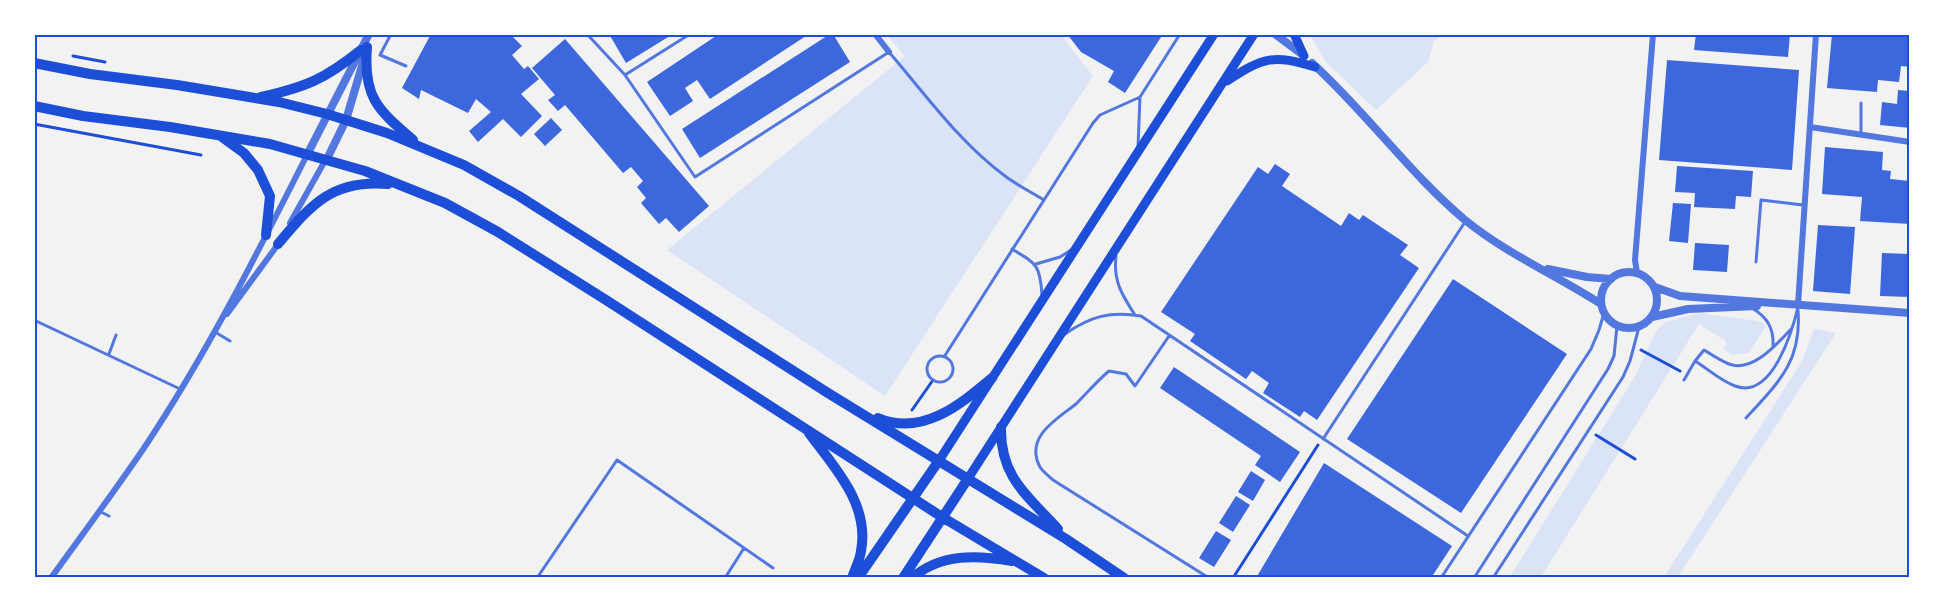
<svg xmlns="http://www.w3.org/2000/svg" width="1944" height="612" font-family="'IBM Plex Serif',serif">
<style>
.green{fill:#dbe4f7}
.building{fill:#3d67dc}
.lines{fill:none;stroke-linecap:round;stroke-linejoin:round}
.path{stroke:#1d4ed8;stroke-width:3}
.service{stroke:#5277de;stroke-width:3}
.minor{stroke:#5277de;stroke-width:6}
.tertiary{stroke:#5277de;stroke-width:8}
.secondary{stroke:#1d4ed8;stroke-width:9}
.trunk{stroke:#1d4ed8;stroke-width:10}
.neatline{fill:none;stroke:#1d4ed8;stroke-width:2}
</style>
<rect width="100%" height="100%" fill="#f2f2f2"/>
<!-- green -->
<path class="green" d="M 887,35 L 1061,35 L 1093,76 L 885,396 L 667,250 L 905,56 Z
M 1310,35 L 1310,34 L 1443,35 L 1434,41 L 1428,62 L 1376,110 L 1326,62 Z
M 1699,313 L 1758,321 L 1764,323 L 1765,328 L 1749,353 L 1733,355 L 1723,349 L 1727,342 L 1699,324 L 1541,577 L 1509,578 L 1635,376 L 1655,333 L 1665,322 Z
M 1814,329 L 1836,333 L 1678,577 L 1664,577 L 1801,363 Z"/>
<!-- building -->
<path class="building" d="M 431,34 L 510,34 L 522,46 L 512,55 L 524,69 L 528,66 L 539,79 L 521,94 L 542,116 L 521,137 L 503,119 L 478,142 L 469,131 L 491,112 L 476,99 L 468,113 L 421,90 L 419,99 L 402,88 Z
M 609,34 L 673,34 L 626,63 Z
M 719,34 L 809,34 L 710,99 L 697,80 L 685,88 L 693,101 L 670,116 L 647,82 Z
M 830,34 L 833,34 L 850,62 L 700,158 L 682,129 Z
M 1067,34 L 1163,34 L 1125,93 L 1108,82 L 1114,71 L 1081,52 Z
M 1696,34 L 1790,34 L 1788,57 L 1694,50 Z
M 1832,34 L 1910,34 L 1910,67 L 1901,66 L 1899,82 L 1878,80 L 1877,92 L 1827,88 Z
M 565,39 L 709,206 L 679,232 L 666,218 L 659,224 L 641,203 L 646,198 L 637,187 L 643,181 L 631,167 L 623,173 L 565,105 L 558,111 L 548,100 L 555,95 L 532,68 Z
M 1667,60 L 1799,70 L 1792,170 L 1659,160 Z
M 1898,90 L 1910,91 L 1910,128 L 1880,125 L 1882,102 L 1897,104 Z
M 551,118 L 562,130 L 545,146 L 534,134 Z
M 1825,147 L 1883,152 L 1882,170 L 1891,171 L 1890,179 L 1910,181 L 1910,224 L 1860,221 L 1862,197 L 1822,194 Z
M 1275,164 L 1290,174 L 1282,186 L 1341,226 L 1349,213 L 1359,220 L 1363,215 L 1408,245 L 1400,255 L 1419,268 L 1317,420 L 1304,411 L 1300,417 L 1263,393 L 1269,383 L 1252,371 L 1246,379 L 1190,341 L 1195,334 L 1161,312 L 1258,167 L 1268,174 Z
M 1677,166 L 1753,171 L 1751,197 L 1736,196 L 1735,209 L 1694,207 L 1695,193 L 1675,192 Z
M 1673,203 L 1691,204 L 1688,243 L 1669,241 Z
M 1818,225 L 1855,227 L 1850,294 L 1813,291 Z
M 1695,243 L 1729,245 L 1727,272 L 1693,270 Z
M 1882,253 L 1910,254 L 1910,297 L 1880,296 Z
M 1453,279 L 1567,354 L 1461,513 L 1347,439 Z
M 1174,367 L 1300,452 L 1280,482 L 1255,465 L 1261,456 L 1160,388 Z
M 1324,463 L 1452,546 L 1431,578 L 1256,578 Z
M 1251,471 L 1265,480 L 1253,501 L 1238,492 Z
M 1236,496 L 1250,505 L 1233,532 L 1219,523 Z
M 1216,531 L 1231,540 L 1214,567 L 1199,558 Z"/>
<g class="lines">
<!-- path -->
<path class="path" d="M 73,56 L 105,62
M 34,124 L 201,155
M 1641,350 L 1680,371
M 912,410 L 933,380
M 1596,435 L 1635,459
M 1233,578 L 1318,445"/>
<!-- service -->
<path class="service" d="M 391,34 L 380,55 L 406,66
M 421,34 L 422,35
M 587,34 L 625,75 L 695,177 L 889,52 C 925,94 960,143 1005,176 C 1017,185 1031,192 1044,200
M 625,75 L 690,34
M 1861,135 L 1861,103
M 1138,147 L 1140,97 L 1180,34
M 1012,249 C 1037,264 1040,265 1042,295
M 1116,256 C 1113,281 1122,295 1135,315
M 1756,262 L 1761,200 L 1803,205
M 1036,264 L 1060,257 L 1071,250
M 1752,308 C 1767,317 1774,328 1773,346
M 34,320 L 180,389
M 215,332 L 230,341
M 1065,334 C 1091,316 1110,311 1141,316 L 1468,536
M 1169,336 L 1135,386 L 1126,374 L 1109,371 C 1097,381 1087,393 1076,404 C 1057,419 1024,437 1040,467 C 1043,472 1049,476 1053,480 L 1209,578
M 109,354 L 116,335
M927 369a13 13 0 1 1 26 0a13 13 0 1 1-26 0Z
M 944,357 L 1093,123 L 1100,115 L 1140,97
M 1695,361 L 1704,350 C 1712,355 1721,361 1729,364 C 1753,373 1778,343 1792,328
M 1684,380 L 1695,361 C 1708,369 1721,381 1735,386 C 1772,400 1792,332 1798,307
M 1746,418 C 1779,382 1802,361 1798,310
M 1323,439 L 1465,222
M 101,512 L 109,516
M 537,578 L 617,460 L 773,568
M 725,578 L 744,548
M 1441,578 L 1591,349 L 1599,330 L 1604,313
M 1474,578 L 1608,369 L 1614,356 L 1617,326
M 1493,578 L 1623,377 L 1630,361 L 1639,327"/>
<!-- minor -->
<path class="minor" d="M 875,34 L 889,52
M 1810,127 L 1910,142
M 290,223 L 326,159
M 1637,273 L 1635,260 L 1653,34
M 1798,305 L 1816,34
M 227,314 L 279,243
M 51,578 C 82,535 114,492 144,448 C 206,355 257,254 308,153"/>
<!-- tertiary -->
<path class="tertiary" d="M 1275,34 L 1303,55
M 1312,63 C 1366,112 1409,173 1465,220 C 1507,254 1556,275 1601,304
M 308,153 L 369,34
M 327,159 L 346,120 L 364,59
M 1548,269 L 1587,277 L 1611,279
M1601 300a28 28 0 1 1 56 0a28 28 0 1 1-56 0Z
M 1655,287 L 1680,296 L 1910,313
M 1652,317 L 1688,309 L 1757,306"/>
<!-- secondary -->
<path class="secondary" d="M 1294,34 L 1304,56
M 1227,81 C 1264,57 1273,54 1315,67
M 940,459 L 1214,34
M 969,477 L 1254,34"/>
<!-- trunk -->
<path class="trunk" d="M 367,47 C 363,97 377,109 413,140
M 34,63 L 90,74 L 177,85 L 279,102 L 327,114 L 387,133 L 464,165 L 519,196 L 828,393 L 1066,539 L 1124,578
M 261,97 C 306,87 325,79 361,50
M 34,106 L 83,116 L 170,127 L 270,144 L 365,171 L 445,203 L 498,232 L 606,300 L 942,517 L 1044,578
M 222,137 L 244,153 L 258,170 L 270,196 L 266,235
M 278,244 C 311,205 332,179 388,184
M 878,418 C 922,437 961,404 992,378
M 1001,427 C 1000,477 1027,495 1058,529
M 809,433 C 834,467 870,504 861,551 C 860,560 855,569 852,578
M 858,578 L 940,459
M 903,578 L 969,477
M 912,578 C 941,553 977,555 1012,561"/>
</g>
<!-- border -->
<rect width="1944" height="612" fill="none" stroke="#ffffff" stroke-width="72"/>
<rect x="36" y="36" width="1872" height="540" class="neatline"/>
</svg>
